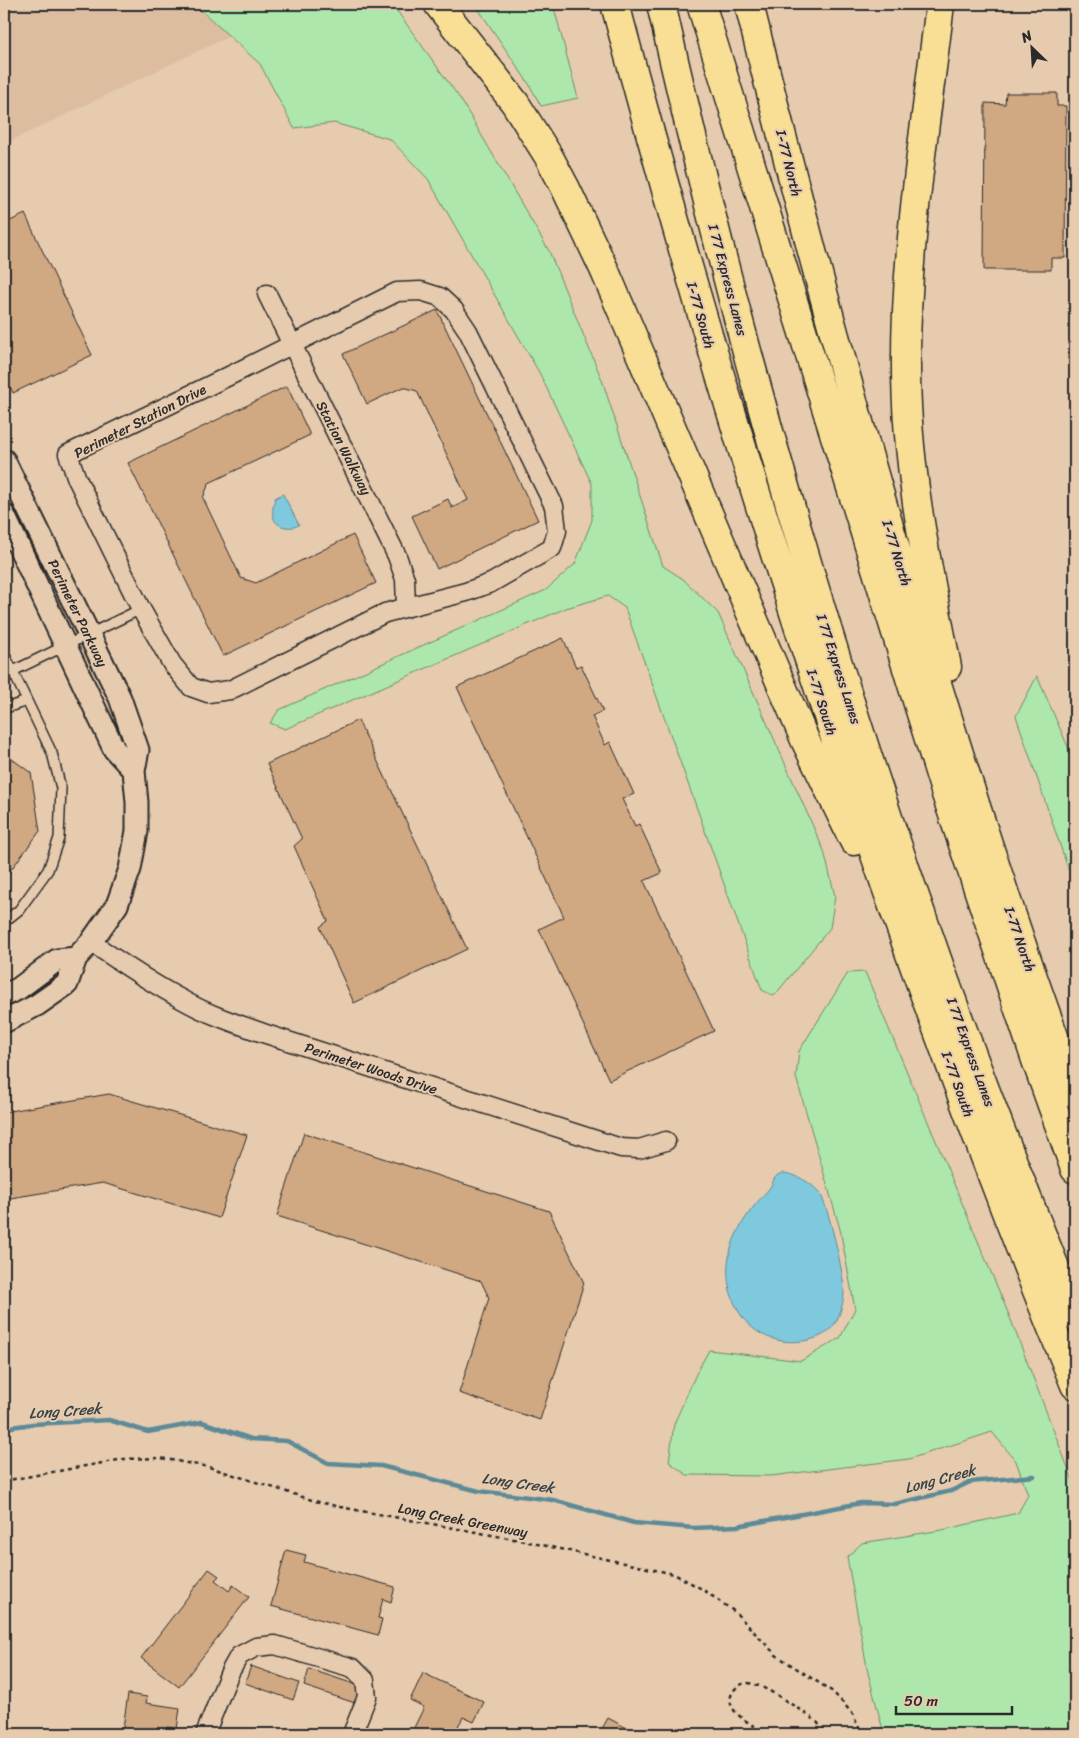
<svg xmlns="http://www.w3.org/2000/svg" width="1079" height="1738" font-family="Sriracha,sans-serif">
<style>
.built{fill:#dcbd9f}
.green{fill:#ade7ac;stroke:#6c896c}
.water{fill:#7fc9df;stroke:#5d8a97}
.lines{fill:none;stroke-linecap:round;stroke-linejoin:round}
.stream{stroke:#5d8a97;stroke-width:4.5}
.building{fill:#d0a882;stroke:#2b2b2b}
.service-casing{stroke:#2b2b2b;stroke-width:12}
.minor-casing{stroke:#2b2b2b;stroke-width:21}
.tertiary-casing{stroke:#2b2b2b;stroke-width:25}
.motorway-casing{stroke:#2b2b2b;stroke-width:31}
.path{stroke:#2b2b2b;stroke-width:2.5;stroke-dasharray:4 4;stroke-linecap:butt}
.service{stroke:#e7cbae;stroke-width:9}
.minor{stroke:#e7cbae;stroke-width:18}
.tertiary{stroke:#e7cbae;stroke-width:21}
.motorway{stroke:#f9df96;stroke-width:28}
.labels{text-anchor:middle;stroke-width:4;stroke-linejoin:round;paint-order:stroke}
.street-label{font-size:14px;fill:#2b2b2b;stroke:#e7cbae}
.water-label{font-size:15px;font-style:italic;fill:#384346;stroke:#e7cbae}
</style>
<rect width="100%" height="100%" fill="#e7cbae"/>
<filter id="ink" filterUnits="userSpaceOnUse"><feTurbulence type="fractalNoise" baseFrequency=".02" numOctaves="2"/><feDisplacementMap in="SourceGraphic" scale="10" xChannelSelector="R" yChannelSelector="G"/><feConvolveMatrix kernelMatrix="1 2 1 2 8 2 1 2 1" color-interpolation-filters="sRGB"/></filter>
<g filter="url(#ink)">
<!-- built -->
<path class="built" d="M 4,4 L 198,4 L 238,32 L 4,144 Z"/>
<!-- green -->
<path class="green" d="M 194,4 L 392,4 L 461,100 L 549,251 L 602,380 L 663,566 L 683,579 L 718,613 L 824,851 L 835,896 L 830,928 L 774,996 L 762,990 L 625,608 L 608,596 L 566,608 L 285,729 L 270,723 L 279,710 L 546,590 L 575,564 L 592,520 L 592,484 L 540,374 L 428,179 L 390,139 L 334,123 L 294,128 L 260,64 Z
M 475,4 L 553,4 L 578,98 L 541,106 L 529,84 Z
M 1037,676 L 1075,763 L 1075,889 L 1016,716 Z
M 865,972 L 1009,1315 L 1075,1486 L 1075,1734 L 884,1734 L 868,1673 L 847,1557 L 862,1543 L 942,1530 L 1018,1513 L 1028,1495 L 1016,1461 L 992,1432 L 909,1459 L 771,1476 L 687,1475 L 669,1462 L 674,1424 L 696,1374 L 709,1350 L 801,1361 L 840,1338 L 855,1309 L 840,1229 L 796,1077 L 799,1051 L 848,973 Z"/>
<!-- water -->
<path class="water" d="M 283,494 L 299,525 C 290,530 274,527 273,515 C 272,509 274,503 275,498 Z
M 783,1173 C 796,1174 810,1182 819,1192 C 828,1204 844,1274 844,1291 C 844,1301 841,1311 837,1320 C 830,1334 817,1339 803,1341 C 767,1346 739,1326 730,1290 C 720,1250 743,1217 769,1189 C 774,1182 773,1175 783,1173 Z"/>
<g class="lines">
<!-- stream -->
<path class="stream" d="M 4,1428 L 33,1424 L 109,1420 L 148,1432 L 202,1422 L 251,1439 L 287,1441 L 328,1463 L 381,1466 L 479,1491 L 553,1500 L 634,1523 L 694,1528 L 737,1526 L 861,1503 L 895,1504 L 951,1491 L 970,1482 L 1034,1476"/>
</g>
<!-- building -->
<path class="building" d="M 1006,93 L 1057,93 L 1057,106 L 1066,106 L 1065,258 L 1051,258 L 1051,270 L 984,270 L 985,103 L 1005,104 Z
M 25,214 L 92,355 L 13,393 L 4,374 L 4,224 Z
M 437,310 L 538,520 L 437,569 L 412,516 L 448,499 L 452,508 L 468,500 L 417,391 L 403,387 L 367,404 L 343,354 Z
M 287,386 L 310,435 L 209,483 L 203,498 L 241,578 L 256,583 L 353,535 L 376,583 L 223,656 L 128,463 Z
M 563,638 L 576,667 L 581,665 L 603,711 L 592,716 L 605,745 L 610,742 L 634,794 L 622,799 L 635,826 L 639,824 L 662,873 L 644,881 L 714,1031 L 609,1080 L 539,929 L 564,917 L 457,687 Z
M 358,720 L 467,949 L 354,1003 L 320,927 L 328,921 L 294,846 L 302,839 L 267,764 Z
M 4,753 L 31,773 L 40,831 L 4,879 Z
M 109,1094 L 247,1135 L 219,1218 L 103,1183 L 4,1199 L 4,1112 Z
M 304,1133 L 549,1211 L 584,1283 L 540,1420 L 459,1393 L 489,1298 L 481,1281 L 277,1216 Z
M 286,1550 L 306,1555 L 304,1562 L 395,1587 L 391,1602 L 383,1599 L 378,1618 L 382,1619 L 378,1635 L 271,1606 Z
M 209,1569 L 219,1576 L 215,1580 L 229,1591 L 233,1585 L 249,1597 L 179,1687 L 141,1658 Z
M 251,1666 L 299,1683 L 293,1700 L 245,1683 Z
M 309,1669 L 360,1686 L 355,1703 L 304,1686 Z
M 423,1673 L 484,1702 L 474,1722 L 463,1717 L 454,1734 L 411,1734 L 424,1707 L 410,1700 Z
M 128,1694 L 147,1697 L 146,1703 L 180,1708 L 177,1729 L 167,1727 L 166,1734 L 122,1734 Z
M 608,1718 L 638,1734 L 599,1734 Z"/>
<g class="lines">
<!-- service casing -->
<g class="service-casing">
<path id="service" d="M 4,653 L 52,753 L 61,788 L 59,838 L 48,870 L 19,910 L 4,922
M 13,671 L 141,609
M 4,707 L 9,707 L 27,701"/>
</g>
<!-- minor casing -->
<g class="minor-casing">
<path id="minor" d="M 421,291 L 440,297 L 454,310 L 468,331 L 554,506 L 557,531 L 552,548 L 491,583 L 466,592 L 385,613 L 230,690 L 208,693 L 191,687 L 172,664 L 141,609 L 77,479 L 68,454 L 235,373 L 397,292 Z
M 267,294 L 397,556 L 405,579 L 406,606
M 91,942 C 121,963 151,983 183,1000 C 209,1015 238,1024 266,1034 L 621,1148 L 639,1149 L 666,1141
M 205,1734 L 230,1672 L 239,1656 L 256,1647 L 275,1645 L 353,1668 L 365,1680 L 367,1697 L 352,1734"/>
</g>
<!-- tertiary casing -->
<g class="tertiary-casing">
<path id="tertiary" d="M 4,460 L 120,698 L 138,750 L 134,771 L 137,802 L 137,831 L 130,869 L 117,905 L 91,942 L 76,958 L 67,984 L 37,1005 L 4,1022
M 4,515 L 114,749 L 134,771
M 4,995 L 18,989 L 57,960 L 76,958"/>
</g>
<!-- motorway casing -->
<g class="motorway-casing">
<path id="motorway" d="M 438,4 L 515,103 L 549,157 L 565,187 L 604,269 L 805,740 L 854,841
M 615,4 C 740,473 891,935 1075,1385
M 661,4 C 762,452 898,891 1075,1316
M 701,4 L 946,794 L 1037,1063 L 1075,1169
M 749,4 C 808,246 874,487 950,725 C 989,849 1029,972 1075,1093
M 940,4 C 926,124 905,246 906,368 C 906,469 928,569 947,667"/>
</g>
<!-- path -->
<path class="path" d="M 4,1481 L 124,1459 L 160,1458 L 209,1467 L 315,1501 L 340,1507 L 524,1541 L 674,1574 L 702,1589 L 735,1612 L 776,1655 L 833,1692 L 852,1713 L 862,1734
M 769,1734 C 756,1727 717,1710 735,1689 C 739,1685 743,1683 748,1683 C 764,1684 798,1709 812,1718 L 817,1722 L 826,1734"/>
<!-- service -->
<use href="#service" class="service"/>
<!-- minor -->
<use href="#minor" class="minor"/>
<!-- tertiary -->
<use href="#tertiary" class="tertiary"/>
<!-- motorway -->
<use href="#motorway" class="motorway"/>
</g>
</g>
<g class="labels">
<!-- street labels -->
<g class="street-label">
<text transform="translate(789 163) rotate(76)" y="5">I-77 North</text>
<text transform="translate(728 280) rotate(75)" y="5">I 77 Express Lanes</text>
<text transform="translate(701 315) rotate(74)" y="5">I-77 South</text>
<text transform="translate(140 421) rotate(-27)" y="5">Perimeter Station Drive</text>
<text transform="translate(344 448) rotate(63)" y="5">Station Walkway</text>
<text transform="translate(897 553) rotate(73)" y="5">I-77 North</text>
<text transform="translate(78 613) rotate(64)" y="5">Perimeter Parkway</text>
<text transform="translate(839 669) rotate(72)" y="5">I 77 Express Lanes</text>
<text transform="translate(822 702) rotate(72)" y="5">I-77 South</text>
<text transform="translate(1020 939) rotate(71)" y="5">I-77 North</text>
<text transform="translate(971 1052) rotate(70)" y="5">I 77 Express Lanes</text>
<text transform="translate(371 1068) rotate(18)" y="5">Perimeter Woods Drive</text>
<text transform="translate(958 1084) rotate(70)" y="5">I-77 South</text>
<text transform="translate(463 1520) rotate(11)" y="5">Long Creek Greenway</text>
</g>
<!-- water labels -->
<g class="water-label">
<text transform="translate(65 1411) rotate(-4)" y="5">Long Creek</text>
<text transform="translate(940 1479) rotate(-15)" y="5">Long Creek</text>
<text transform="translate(518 1483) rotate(8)" y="5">Long Creek</text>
</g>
</g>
<!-- margin -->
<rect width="1079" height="1738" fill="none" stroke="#e7cbae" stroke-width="20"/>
<rect x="10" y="10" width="1059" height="1718" fill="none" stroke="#2b2b2b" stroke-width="2" filter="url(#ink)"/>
<!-- north arrow -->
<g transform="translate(1032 48) rotate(335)" stroke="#e7cbae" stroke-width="4" paint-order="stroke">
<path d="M0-4L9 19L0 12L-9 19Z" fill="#2b2b2b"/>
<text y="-8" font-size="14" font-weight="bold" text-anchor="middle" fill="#2b2b2b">N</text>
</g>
<!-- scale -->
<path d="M896 1706v8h116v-8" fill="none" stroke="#2b2b2b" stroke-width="2.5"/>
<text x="904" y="1706" font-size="15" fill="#2b2b2b" stroke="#e7cbae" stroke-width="4" paint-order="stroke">50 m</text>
</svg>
